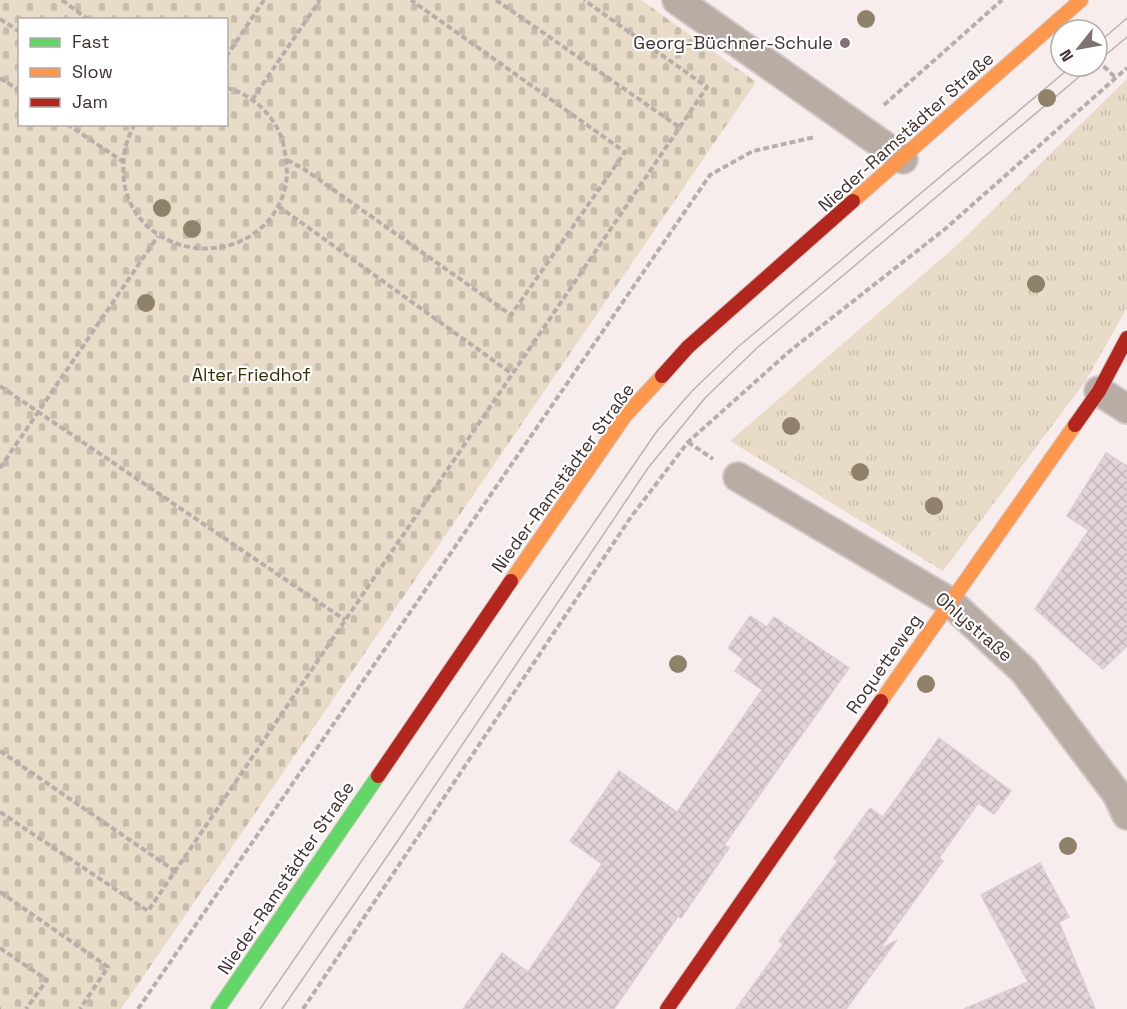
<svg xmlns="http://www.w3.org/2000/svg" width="1127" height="1009" font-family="'Space Grotesk',sans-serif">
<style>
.grass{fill:url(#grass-tufts)}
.cemetery{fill:url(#cemetery-stones);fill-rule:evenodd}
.building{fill:url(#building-cross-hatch);stroke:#daced0;stroke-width:1.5}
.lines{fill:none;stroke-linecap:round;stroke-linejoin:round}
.street-casing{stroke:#d2c8c7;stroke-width:32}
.fast-casing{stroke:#d2c8c7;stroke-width:16}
.slow-casing{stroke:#d2c8c7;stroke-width:16}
.jam-casing{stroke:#d2c8c7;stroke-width:16}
.path{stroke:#b9aeaa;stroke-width:4;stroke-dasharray:6 3;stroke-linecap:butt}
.street{stroke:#b8aca5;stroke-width:28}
.fast{stroke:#63d668;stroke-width:14}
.slow{stroke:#ff974d;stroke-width:14}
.jam{stroke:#b3261e;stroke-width:14}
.tram{stroke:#bcb2af;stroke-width:1.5}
.tree{fill:#90826a}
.poi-dot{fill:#807270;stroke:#fff;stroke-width:2}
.labels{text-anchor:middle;stroke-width:4.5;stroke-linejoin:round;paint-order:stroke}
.poi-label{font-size:18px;fill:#402f2d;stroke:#fff;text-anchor:end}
.street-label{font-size:18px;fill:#402f2d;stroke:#fff}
.park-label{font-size:18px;fill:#3b2b00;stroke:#fff}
</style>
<defs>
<pattern id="grass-tufts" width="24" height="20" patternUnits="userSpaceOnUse" patternTransform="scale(1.5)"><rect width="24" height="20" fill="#e8dbc7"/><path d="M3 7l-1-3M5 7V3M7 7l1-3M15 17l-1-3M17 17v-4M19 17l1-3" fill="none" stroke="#c8bcab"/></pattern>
<pattern id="cemetery-stones" width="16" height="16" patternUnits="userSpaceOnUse" patternTransform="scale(1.5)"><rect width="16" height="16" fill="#e8dbc7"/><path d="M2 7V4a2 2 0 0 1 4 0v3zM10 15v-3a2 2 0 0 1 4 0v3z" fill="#c8bcab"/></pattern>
<pattern id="building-cross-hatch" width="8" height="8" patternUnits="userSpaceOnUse" patternTransform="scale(1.5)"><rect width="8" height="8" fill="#e2d4d6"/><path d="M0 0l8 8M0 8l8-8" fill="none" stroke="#c3b6b8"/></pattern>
</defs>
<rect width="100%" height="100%" fill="#f7edec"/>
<!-- grass -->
<path class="grass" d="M 1127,79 L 1127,308 L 1085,382 L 943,571 L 730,441 L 956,246 Z"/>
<!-- cemetery -->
<path class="cemetery" d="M 0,0 L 641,0 L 756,82 L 121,1009 L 0,1009 ZM 20,20 L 226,20 L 226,124 L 20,124 Z"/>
<!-- building -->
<path class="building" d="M 1106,453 L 1127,466 L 1127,646 L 1103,669 L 1035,609 L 1089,530 L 1067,516 Z
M 750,616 L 767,627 L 774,617 L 849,668 L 724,845 L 729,848 L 681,918 L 678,916 L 614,1009 L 463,1009 L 502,953 L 528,972 L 602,864 L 570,841 L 619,771 L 677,812 L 762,690 L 735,671 L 743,659 L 728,648 Z
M 939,738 L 1011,791 L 994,814 L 978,803 L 939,858 L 943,861 L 879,950 L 897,940 L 846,1009 L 736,1009 L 783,944 L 779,941 L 838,861 L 834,858 L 870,808 L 883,817 Z
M 1040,863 L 1069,917 L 1059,922 L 1095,1009 L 964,1009 L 1028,982 L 981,895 Z"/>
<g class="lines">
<!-- street casing -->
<g class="street-casing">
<path id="street" d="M 677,0 L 903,159
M 1099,391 L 1127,409
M 738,477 L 950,602 L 1024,671 L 1117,794 L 1127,815"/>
</g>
<!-- fast casing -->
<g class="fast-casing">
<path id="fast" d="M 218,1009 L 378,776"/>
</g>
<!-- slow casing -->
<g class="slow-casing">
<path id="slow" d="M 853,201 L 1081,0
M 511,581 L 625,416 L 662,376
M 881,701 L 1075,425"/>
</g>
<!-- jam casing -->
<g class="jam-casing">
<path id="jam" d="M 662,376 L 688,347 L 853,201
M 1075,425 L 1099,391 L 1127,338
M 378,776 L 511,581
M 667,1009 L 881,701"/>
</g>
<!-- path -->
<path class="path" d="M 62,0 L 89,20
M 496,0 L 679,127
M 0,19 L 20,32
M 226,57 L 264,0
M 1097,60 L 1116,78
M 0,78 L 20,91
M 252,100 L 320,0
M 884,105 L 1002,0
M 67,124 L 122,161
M 135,124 C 124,143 122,160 124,181 C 126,198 134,213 146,225 C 193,269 273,249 286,184 C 288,170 286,156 283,143 C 277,118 252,93 226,88
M 287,160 L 304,169 L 511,315 L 625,152 L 411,0
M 278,206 L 511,373
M 0,386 L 345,620
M 688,442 L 713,459
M 0,468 L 158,236
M 0,751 L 175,871
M 0,812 L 148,911 L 707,87 L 584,0
M 0,892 L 108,967 L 80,1009
M 0,948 L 47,980 L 26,1009
M 0,1009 L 1,1009
M 138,1009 L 710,175 L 753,151 L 815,137
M 303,1009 L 631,517 L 688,442 L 791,350 L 945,229 L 1127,68"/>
<!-- street -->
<use href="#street" class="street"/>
<!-- fast -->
<use href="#fast" class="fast"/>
<!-- slow -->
<use href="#slow" class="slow"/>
<!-- jam -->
<use href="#jam" class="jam"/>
<!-- tram -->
<path class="tram" d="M 1097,44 L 1127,18
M 1097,62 L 1127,37
M 260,1009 L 657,431 L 693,390 L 739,346 L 1072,66
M 282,1009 L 399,839 L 648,468 L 705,398 L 758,347 L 1092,66"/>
</g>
<!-- trees -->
<g class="tree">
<circle cx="866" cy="19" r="9"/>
<circle cx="1047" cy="98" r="9"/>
<circle cx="162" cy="208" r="9"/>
<circle cx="192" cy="229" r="9"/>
<circle cx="1036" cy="284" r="9"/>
<circle cx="146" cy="303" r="9"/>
<circle cx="791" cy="426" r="9"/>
<circle cx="860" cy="472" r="9"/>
<circle cx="934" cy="506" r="9"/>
<circle cx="678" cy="664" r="9"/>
<circle cx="926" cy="684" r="9"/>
<circle cx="1068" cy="846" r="9"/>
</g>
<!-- markers -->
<circle class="poi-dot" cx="845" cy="43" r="6"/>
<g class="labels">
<!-- poi labels -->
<g class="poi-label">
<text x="833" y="49">Georg-Büchner-Schule</text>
</g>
<!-- street labels -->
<g class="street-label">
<text transform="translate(906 132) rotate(-42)" y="6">Nieder-Ramstädter Straße</text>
<text transform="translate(563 478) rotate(-54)" y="6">Nieder-Ramstädter Straße</text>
<text transform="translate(974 627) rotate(41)" y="6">Ohlystraße</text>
<text transform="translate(884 664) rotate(-55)" y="6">Roquetteweg</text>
<text transform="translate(286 878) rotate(-56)" y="6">Nieder-Ramstädter Straße</text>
</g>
<!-- park labels -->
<g class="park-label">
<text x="251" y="381">Alter Friedhof</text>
</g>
</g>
<!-- legend -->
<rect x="18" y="18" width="210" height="108" fill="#ffffff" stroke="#b3acab" stroke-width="1.5"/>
<rect x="30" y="38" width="30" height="9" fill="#63d668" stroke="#b3acab" stroke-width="1.5"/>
<text x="72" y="48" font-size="18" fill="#402f2d">Fast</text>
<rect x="30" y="68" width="30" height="9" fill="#ff974d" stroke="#b3acab" stroke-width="1.5"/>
<text x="72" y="78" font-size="18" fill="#402f2d">Slow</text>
<rect x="30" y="98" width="30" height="9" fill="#b3261e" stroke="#b3acab" stroke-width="1.5"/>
<text x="72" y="108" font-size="18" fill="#402f2d">Jam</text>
<!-- north arrow -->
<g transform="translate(1079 48) rotate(239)"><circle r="28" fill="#ffffff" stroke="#b3acab" stroke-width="1.5"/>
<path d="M0-4.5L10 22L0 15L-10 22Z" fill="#807270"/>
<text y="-9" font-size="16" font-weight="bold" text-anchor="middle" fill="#402f2d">N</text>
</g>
</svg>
